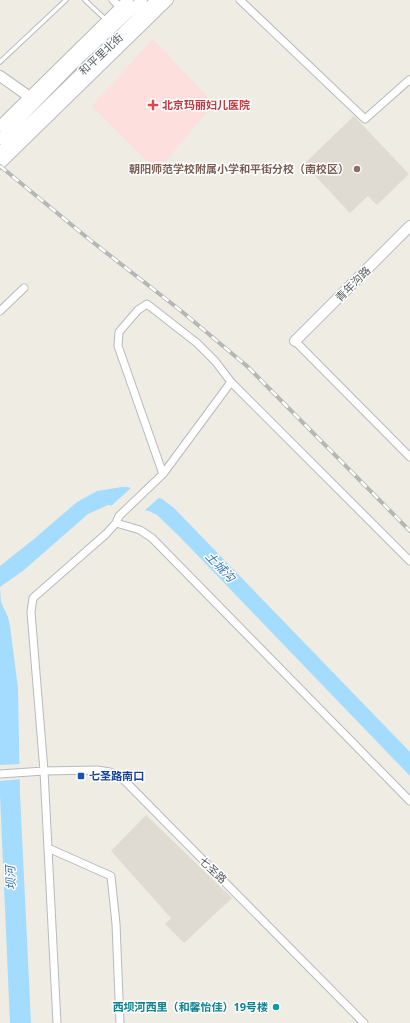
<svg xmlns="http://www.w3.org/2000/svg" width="410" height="1023" font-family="'Noto Sans','Noto Sans SC',sans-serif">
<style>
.education{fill:#dfdbd2}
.medical{fill:#fde0de}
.water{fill:#a4dcff}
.pier{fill:#efece3}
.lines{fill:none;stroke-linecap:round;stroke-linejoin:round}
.lane-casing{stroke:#b6babf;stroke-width:5.5}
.street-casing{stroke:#b6babf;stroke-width:9}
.secondary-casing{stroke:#b7bbc1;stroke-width:12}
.lane{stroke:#fff;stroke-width:3.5}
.street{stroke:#fff;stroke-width:7}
.secondary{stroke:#fff;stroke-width:10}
.rail-casing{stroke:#b5b6b6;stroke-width:4}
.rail{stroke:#fff;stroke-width:2.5;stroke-dasharray:8;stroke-linecap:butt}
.health-dot{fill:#e0444e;stroke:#fff;stroke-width:1.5}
.education-dot{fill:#8d6e63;stroke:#fff;stroke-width:1.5}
.transit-dot{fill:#1a4fb4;stroke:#fff;stroke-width:1.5}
.culture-dot{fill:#0f9aa8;stroke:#fff;stroke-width:1.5}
.labels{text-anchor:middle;stroke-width:3;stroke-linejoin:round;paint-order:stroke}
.street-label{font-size:11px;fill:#5b6065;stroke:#fff}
.health-label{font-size:11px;font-weight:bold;fill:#be3a42;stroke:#fff;text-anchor:start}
.education-label{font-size:11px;font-weight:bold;fill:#785e54;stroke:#fff;text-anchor:end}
.transit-label{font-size:11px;font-weight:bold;fill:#164399;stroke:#fff;text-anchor:start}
.culture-label{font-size:11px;font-weight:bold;fill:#0d838f;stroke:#fff;text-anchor:end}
.water-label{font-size:12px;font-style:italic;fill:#3677b1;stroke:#fff}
</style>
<rect width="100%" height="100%" fill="#efece3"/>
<!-- education -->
<path class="education" d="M 354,116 L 409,174 L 377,205 L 368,196 L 350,213 L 304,164 Z
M 146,815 L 232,898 L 184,943 L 165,924 L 171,918 L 111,851 Z"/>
<!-- medical -->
<path class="medical" d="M 153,39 L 214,104 L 157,171 L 92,106 Z"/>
<!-- water -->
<path class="water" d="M 122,487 L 128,487 L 162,499 L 174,508 L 410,752 L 410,776 L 178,535 L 157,515 L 149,511 L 108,505 L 88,514 L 24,570 L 0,587 L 0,566 L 34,539 L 77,502 L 97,491 Z
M 0,588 L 1,602 L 8,617 L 10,626 L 18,688 L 20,794 L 31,1023 L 10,1023 L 0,795 Z"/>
<!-- pier -->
<path class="pier" d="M 132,487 L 161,496 L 143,512 L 110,507 Z
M 22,764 L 22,779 L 0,781 L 0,765 Z"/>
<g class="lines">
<!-- lane casing -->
<g class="lane-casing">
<path id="lane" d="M 85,0 L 106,20
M 0,62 L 66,0"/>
</g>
<!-- street casing -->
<g class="street-casing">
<path id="street" d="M 113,0 L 121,8
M 240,0 L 365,119 L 409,80 L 410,81
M 0,311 L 24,288
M 295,341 L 410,457
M 163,474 L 118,346 L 119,332 L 138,310 L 147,304 L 197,343 L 215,361 L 231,382 L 410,561
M 116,523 L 140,530 L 152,538 L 410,801
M 0,774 L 44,771 L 97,770 L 110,772 L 121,777 L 364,1023
M 48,848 L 111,876 L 116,924 L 120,1023
M 57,1023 L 44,771 L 31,612 L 33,598 L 106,534 L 116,523 L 119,516 L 163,474 L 231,382"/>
</g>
<!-- secondary casing -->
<g class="secondary-casing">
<path id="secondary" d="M 0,76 L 34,100
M 0,126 L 128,0
M 0,139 L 74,63 L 142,0
M 0,152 L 156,0
M 0,164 L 168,0
M 295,341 L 410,226"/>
</g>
<!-- lane -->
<use href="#lane" class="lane"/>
<!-- street -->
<use href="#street" class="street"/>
<!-- secondary -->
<use href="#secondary" class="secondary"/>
<!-- rail casing -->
<g class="rail-casing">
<path id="rail" d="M 0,166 L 90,240 L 180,310 L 248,367 L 410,531"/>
</g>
<!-- rail -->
<use href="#rail" class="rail"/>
</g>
<!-- markers -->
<path class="health-dot" d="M151 99h4v4h4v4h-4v4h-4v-4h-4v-4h4z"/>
<circle class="education-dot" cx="357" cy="169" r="4"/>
<rect class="transit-dot" x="77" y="772" width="8" height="8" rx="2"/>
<circle class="culture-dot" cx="276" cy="1007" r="4"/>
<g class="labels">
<!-- street labels -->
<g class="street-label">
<text transform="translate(101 54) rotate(-43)" y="4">和平里北街</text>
<text transform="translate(353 284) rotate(-45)" y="4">青年沟路</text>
<text transform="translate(213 870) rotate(43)" y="4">七圣路</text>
</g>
<!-- health labels -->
<g class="health-label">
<text x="162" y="109">北京玛丽妇儿医院</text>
</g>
<!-- education labels -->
<g class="education-label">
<text x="349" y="173">朝阳师范学校附属小学和平街分校（南校区）</text>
</g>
<!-- transit labels -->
<g class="transit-label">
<text x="89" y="780">七圣路南口</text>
</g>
<!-- culture labels -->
<g class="culture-label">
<text x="268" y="1011">西坝河西里（和馨怡佳）19号楼</text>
</g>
<!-- water labels -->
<g class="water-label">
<text transform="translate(220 567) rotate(46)" y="4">土城沟</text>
<text transform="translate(11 878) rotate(-93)" y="4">坝河</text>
</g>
</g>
</svg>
